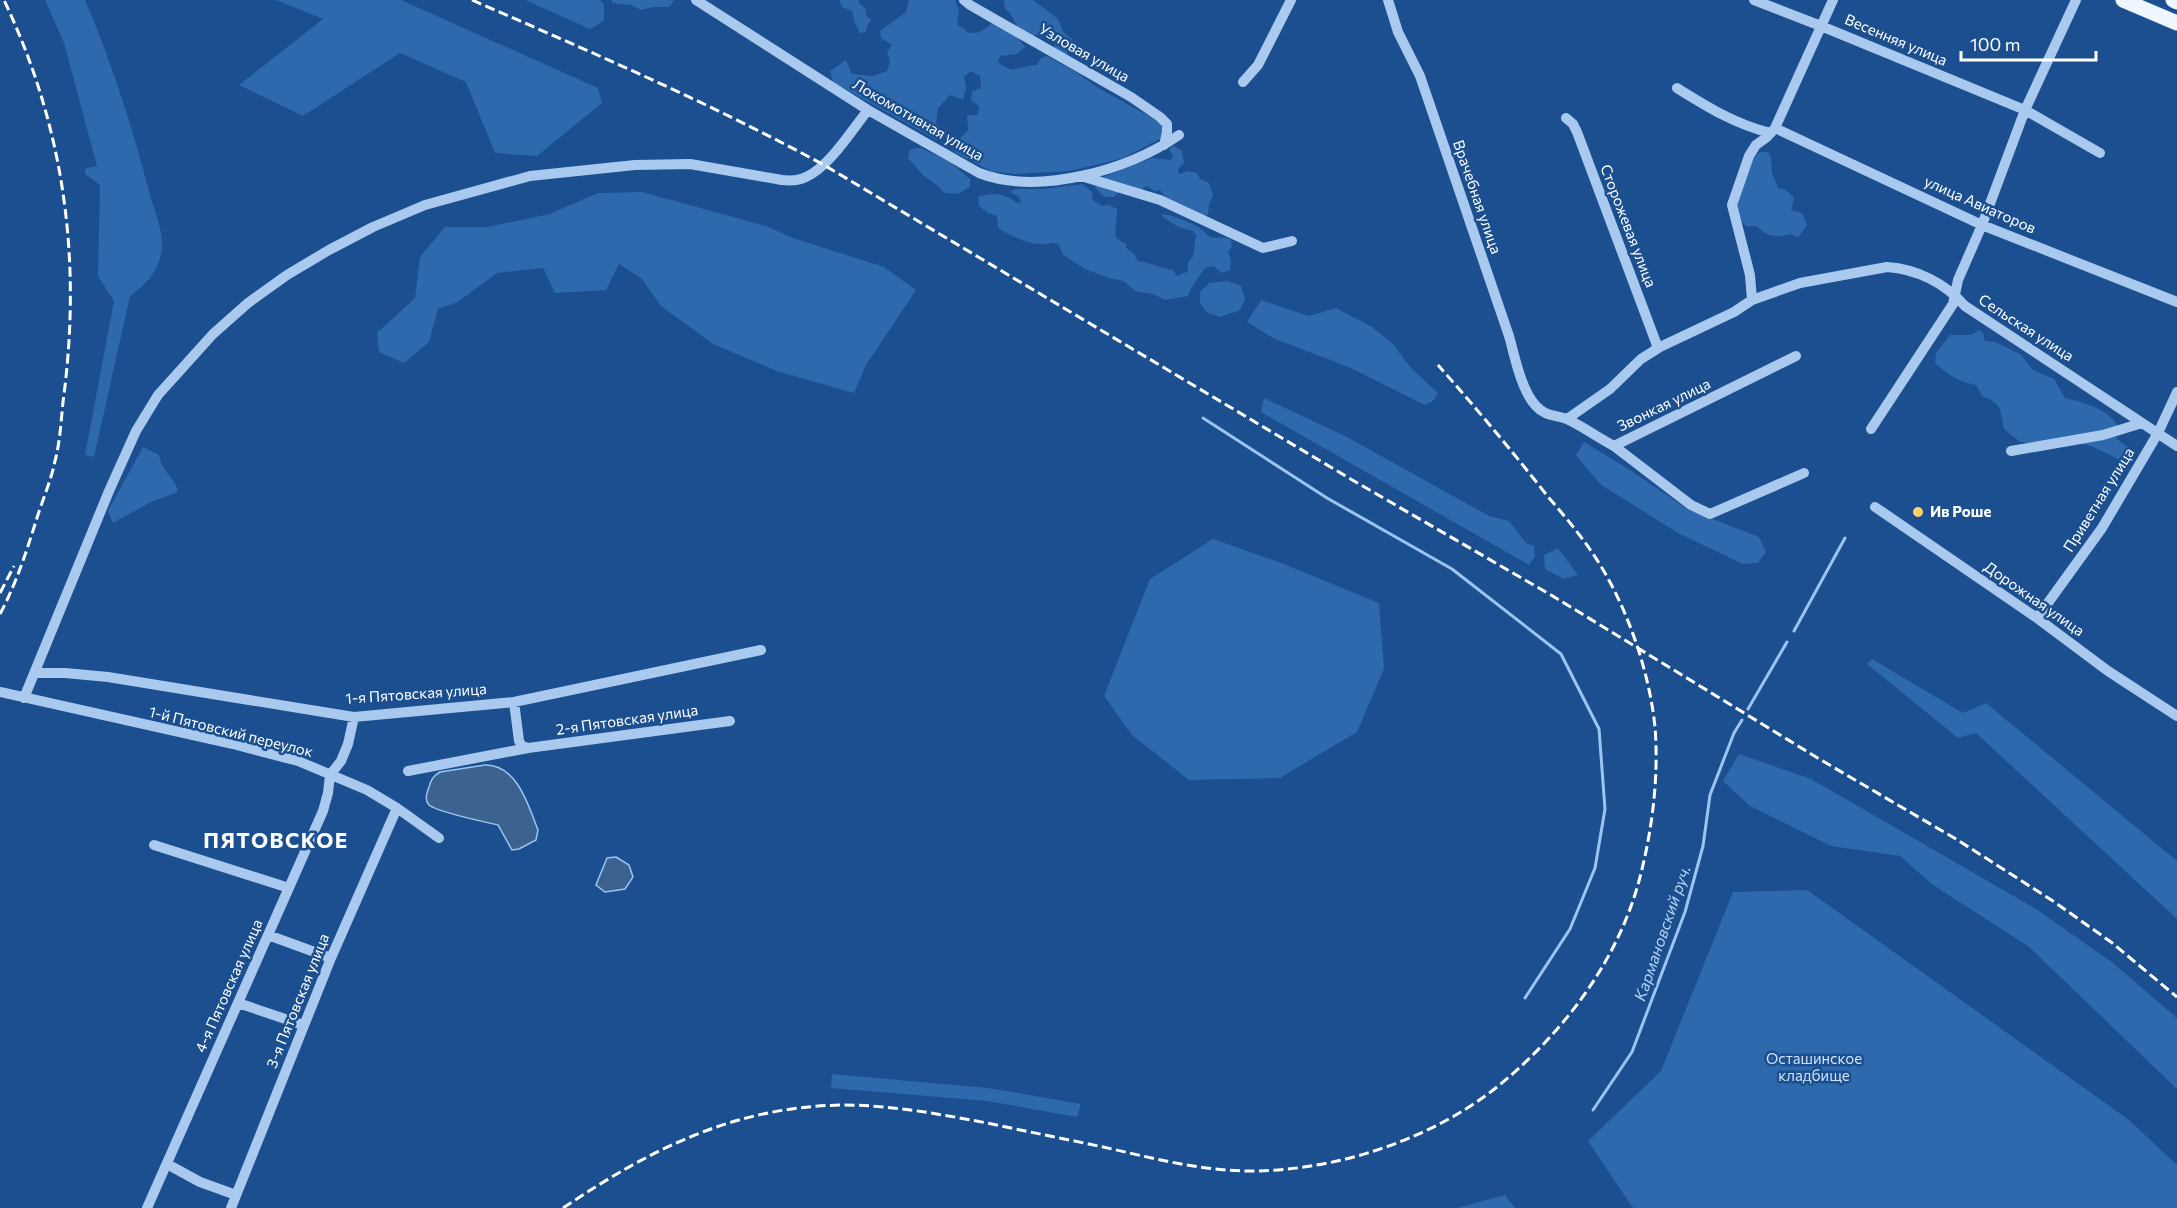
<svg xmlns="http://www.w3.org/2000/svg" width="2177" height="1208" font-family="Commissioner,sans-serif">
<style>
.green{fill:#2e69ad}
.water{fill:#3c6290;stroke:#9cc4f0;stroke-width:1.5}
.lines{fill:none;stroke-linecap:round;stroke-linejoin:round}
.stream{stroke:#9cc4f0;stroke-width:3}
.minor{stroke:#a9c9ee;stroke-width:10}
.major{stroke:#f0f6ff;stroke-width:15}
.rail{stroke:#fff;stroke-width:3;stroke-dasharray:10 4.5;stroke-linecap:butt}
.poi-dot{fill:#ffd166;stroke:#1b4f8f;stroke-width:2}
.labels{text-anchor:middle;stroke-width:5;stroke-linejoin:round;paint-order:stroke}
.street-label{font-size:15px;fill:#fff;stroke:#1b4f8f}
.poi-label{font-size:15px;font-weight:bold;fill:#fff;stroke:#1b4f8f;text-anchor:start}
.park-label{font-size:15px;fill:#cfe3fa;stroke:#1b4f8f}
.water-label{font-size:16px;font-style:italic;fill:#b5d3f5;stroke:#1b4f8f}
.district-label{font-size:21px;font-weight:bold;letter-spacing:1.5px;fill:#fff;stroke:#1b4f8f}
</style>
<rect width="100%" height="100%" fill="#1b4f8f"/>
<!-- green -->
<path class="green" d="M 45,0 L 85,0 C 112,63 133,129 150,195 C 154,209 163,231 162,244 C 162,266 148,284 130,296 L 94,457 L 85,455 L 114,301 L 98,276 L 100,185 L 85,174 L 86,168 L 97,166 L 64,43 Z
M 276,0 L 401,0 L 598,88 L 602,103 L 537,156 L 495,153 L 466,82 L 400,53 L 303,116 L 239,85 L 323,19 Z
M 525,0 L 600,0 L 604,4 L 604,21 L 590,29 Z
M 612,0 L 674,0 L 669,7 L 653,7 L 641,10 L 631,5 L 612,3 Z
M 839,0 L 859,0 L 859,3 L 866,9 L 866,15 L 871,20 L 867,26 L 866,32 L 860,33 L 855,23 L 852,11 L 842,7 Z
M 909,0 L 955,0 L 959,11 L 957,25 L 965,29 L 967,32 C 978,35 985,30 993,22 L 1017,37 L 1025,47 L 1017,54 L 1000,56 L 998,62 C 1015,76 1017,66 1037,65 L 1041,58 L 1047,56 L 1076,72 L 1095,86 L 1161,123 L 1163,130 L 1160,139 L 1123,158 L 1100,164 L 1069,171 L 1014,174 L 991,171 L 956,153 L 952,147 L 968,130 L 967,115 L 977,115 L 980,107 L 971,100 L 972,91 L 981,88 L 980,76 L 971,71 L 964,77 L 966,88 L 963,100 L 950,95 L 938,108 L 936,123 L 943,132 L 941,139 L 936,140 L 833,82 L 830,71 L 846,60 L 852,74 L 873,76 L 887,71 L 890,61 L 887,52 L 892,45 L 881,38 L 880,31 L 906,12 Z
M 1004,0 L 1033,0 L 1057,18 L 1064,33 L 1072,39 L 1071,50 L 1067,53 L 1067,57 L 1057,53 L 1054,47 L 1055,41 C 1048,35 1042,33 1033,36 L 1017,26 L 1010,13 L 1005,9 Z
M 1174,146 L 1182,151 L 1184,163 L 1178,169 L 1179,174 L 1188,171 L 1197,173 L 1200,179 L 1209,183 L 1213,195 L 1209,205 L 1208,214 L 1204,218 L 1170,203 L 1160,190 L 1155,191 L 1146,186 L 1139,193 L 1121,190 L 1114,197 L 1104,197 L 1095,187 L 1095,180 L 1152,158 L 1171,160 L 1173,156 L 1169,148 Z
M 921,148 L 950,162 L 970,179 L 970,187 L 957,194 L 944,193 L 938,186 L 923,175 L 908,158 L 910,149 Z
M 1760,152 L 1768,152 L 1771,157 L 1772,173 L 1778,188 L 1786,190 L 1794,198 L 1791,210 L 1802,213 L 1807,225 L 1798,238 L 1791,234 C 1778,237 1767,238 1757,226 L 1746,226 L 1738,217 L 1736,205 L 1753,159 Z
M 1083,184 L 1092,192 L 1093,200 L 1102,206 L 1109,205 L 1117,209 C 1118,219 1114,228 1116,238 L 1126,244 L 1126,248 L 1134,254 L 1138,261 C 1151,262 1160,269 1173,270 L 1177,276 L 1188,271 L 1188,262 L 1193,257 L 1196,235 L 1193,231 C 1181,229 1172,224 1162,216 L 1163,214 C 1175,216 1187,221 1198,227 C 1203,229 1205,234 1209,236 C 1216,240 1224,235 1231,240 L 1232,246 L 1228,252 L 1231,260 L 1230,270 L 1222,273 L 1213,266 L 1205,268 C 1199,278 1191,285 1188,296 L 1165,300 L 1153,294 L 1135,291 L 1124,281 L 1109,278 L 1085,269 L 1063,255 L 1059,245 C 1051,241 1048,244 1040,244 C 1026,244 1010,235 998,228 L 997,216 L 988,213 L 979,206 L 978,197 C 987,194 998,192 1007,197 C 1013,199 1014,203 1021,203 L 1019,197 L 1010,192 L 1015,189 L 1045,189 Z
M 642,192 L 766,226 L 793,238 L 884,267 L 916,290 L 866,365 L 854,393 L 777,371 L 713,344 L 661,306 L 642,279 L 619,264 L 606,290 L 555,293 L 543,268 L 497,273 L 458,302 L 438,309 L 429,342 L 404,363 L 379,352 L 377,333 L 415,298 L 420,257 L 445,227 L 487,227 L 550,214 L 598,193 Z
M 1227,281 L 1241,286 L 1245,299 L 1240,310 L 1220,317 L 1207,313 L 1200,303 L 1200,292 L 1209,283 Z
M 1261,300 L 1309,316 L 1336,308 L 1372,327 L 1393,344 L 1410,367 L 1438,393 L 1433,401 L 1425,405 L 1351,368 L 1275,339 L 1247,322 Z
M 1979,330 L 1983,333 L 1985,341 L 1995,342 L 2020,354 L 2033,370 L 2054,379 L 2065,398 C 2082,402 2110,409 2118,427 L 2115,434 L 2118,440 L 2128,447 L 2130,455 L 2127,460 L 2118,459 L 2091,446 L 2053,439 L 2035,444 L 2020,442 L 2004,429 C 2001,411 2001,402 1982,396 L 1976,385 C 1959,382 1948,375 1935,363 L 1936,353 L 1950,335 L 1971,335 Z
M 1264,398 L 1347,437 L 1489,516 L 1509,521 L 1526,543 L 1534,546 L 1535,556 L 1529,565 L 1261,412 Z
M 1584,442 L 1630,470 L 1687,509 L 1759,537 L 1766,552 L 1758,563 L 1743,564 L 1678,533 L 1600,484 L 1576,455 Z
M 143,447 L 159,455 C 163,475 174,474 178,492 L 151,502 L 113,523 L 108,511 Z
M 1213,539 L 1281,563 L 1379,603 L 1384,669 L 1357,732 L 1280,778 L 1189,780 L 1132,735 L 1104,696 L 1150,579 Z
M 1558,548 L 1578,575 L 1564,579 L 1545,569 L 1544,555 Z
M 1872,659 L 1963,713 L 1986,703 L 2177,861 L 2177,919 L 1976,733 L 1958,738 L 1867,664 Z
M 1739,754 L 1811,779 L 2036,909 L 2113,963 L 2177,1018 L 2177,1089 L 2028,946 L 1933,885 L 1900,856 L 1831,846 L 1750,806 L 1723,781 Z
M 1807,890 L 2129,1120 L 2177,1165 L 2177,1208 L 1633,1208 L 1588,1141 L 1661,1071 L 1733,892 Z
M 832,1074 L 988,1088 L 1081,1104 L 1077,1117 L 987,1101 L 831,1088 Z
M 1505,1195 L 1515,1208 L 1457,1208 Z"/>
<!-- water -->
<path class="water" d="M 485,765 C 517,764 529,807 538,830 L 536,840 L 519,849 L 512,850 L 498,825 C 485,822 437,812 429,805 C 424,799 427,793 429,787 C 431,780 433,776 440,772 Z
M 616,857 L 629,865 L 633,877 L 625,889 L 605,892 L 596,885 L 607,858 Z"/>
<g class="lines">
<!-- stream -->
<path class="stream" d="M 1203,418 L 1327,498 L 1452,569 L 1561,654 L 1599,729 L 1605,809 L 1595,868 L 1570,929 L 1525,998
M 1794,631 L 1845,538
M 1748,709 L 1787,642
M 1593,1110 L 1632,1052 L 1685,912 L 1703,846 L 1710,795 L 1734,733 L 1742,720"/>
<!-- minor -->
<path class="minor" d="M 696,0 L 868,110 L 979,173 C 1039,196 1128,170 1179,135
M 964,0 L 970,5 L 1131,97 L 1160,117 L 1167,124 L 1167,132 L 1164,145
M 1388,0 L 1398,32 L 1420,76 L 1509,336 C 1515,357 1521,390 1536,406 C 1547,418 1557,414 1569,420 C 1585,428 1599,438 1614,446
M 1754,0 L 1821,26 L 2025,110 L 2100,153
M 1243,82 L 1258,65 L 1291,0
M 1677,88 C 1706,106 1736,125 1771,133
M 1566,118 L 1573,124 L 1577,132 L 1658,348
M 1775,128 L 1982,225 L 2177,302
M 1081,176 L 1160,200 L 1263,248 L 1292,241
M 1752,300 L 1750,275 L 1732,205 L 1749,156 L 1756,145 L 1767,137 L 1775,128 L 1833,0
M 1796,356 L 1614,446 L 1691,505 L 1710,514 L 1804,473
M 1567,419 L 1610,389 L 1641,359 L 1660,347 L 1734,312 L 1752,300 L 1800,283 L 1887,267 C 1917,269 1945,283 1965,306 L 2177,446
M 1871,429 L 1953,304 L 1958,280 L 1982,225 L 2025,110 L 2076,0
M 2011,451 L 2103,435 L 2142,423
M 1875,507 L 2037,618 L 2108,671 L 2177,716
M 2037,618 L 2102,528 L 2158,433 L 2177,392
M 35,673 L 65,673 L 108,677 L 354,717 L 514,702 L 761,650
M 0,692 L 233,744 L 298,761 L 367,790 L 397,808 L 439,838
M 24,698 L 109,491 L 136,431 L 158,395 L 213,334 L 248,303 L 287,275 L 329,250 L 373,227 L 425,205 L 530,176 L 635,165 L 690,164 L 782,180 C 791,181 798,181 806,177 C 829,167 852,130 868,110
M 514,702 L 519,741 L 522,746 L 528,748 L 730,721
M 408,771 L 528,748
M 154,845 L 289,888
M 268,935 L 331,958
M 238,1003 L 303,1025
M 167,1164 L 200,1182 L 236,1195
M 147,1208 L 323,811 L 328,793 L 330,775 L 341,761 L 348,744 L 354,717
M 231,1208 L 331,958 L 397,808"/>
<!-- major -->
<path class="major" d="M 2123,0 L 2177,23
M 2173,0 L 2177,2"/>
<!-- rail -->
<path class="rail" d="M 472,0 C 591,52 710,103 824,165 L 1354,481 L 1551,595 L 1821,760 L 1956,839 L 2053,901 L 2111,942 L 2177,997
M 0,593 L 14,566
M 0,614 C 16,584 26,553 36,521 C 42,501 51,481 55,461 C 60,442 61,422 63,402 C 82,261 65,129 4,0
M 563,1208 C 651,1149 733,1107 842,1105 C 891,1105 939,1114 987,1123 C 1029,1132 1071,1140 1112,1149 C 1160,1160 1208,1172 1257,1171 C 1296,1170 1337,1163 1374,1151 C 1424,1135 1470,1111 1509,1077 C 1569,1025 1618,958 1639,881 C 1652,832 1659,778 1655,727 C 1649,668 1624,597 1589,548 C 1577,531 1563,514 1549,498 C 1513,452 1476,408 1438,365"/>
</g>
<!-- markers -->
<circle class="poi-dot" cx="1918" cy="512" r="6"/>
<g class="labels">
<!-- street labels -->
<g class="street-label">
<text transform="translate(1896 40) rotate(23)" y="5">Весенняя улица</text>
<text transform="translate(1084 53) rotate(30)" y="5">Узловая улица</text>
<text transform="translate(918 120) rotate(30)" y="5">Локомотивная улица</text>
<text transform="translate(1477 197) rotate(71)" y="5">Врачебная улица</text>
<text transform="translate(1980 205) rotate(24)" y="5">улица Авиаторов</text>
<text transform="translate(1628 226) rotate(69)" y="5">Сторожевая улица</text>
<text transform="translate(2026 328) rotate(33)" y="5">Сельская улица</text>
<text transform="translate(1664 405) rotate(-26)" y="5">Звонкая улица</text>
<text transform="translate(2099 500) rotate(-58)" y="5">Приветная улица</text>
<text transform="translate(2034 599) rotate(35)" y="5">Дорожная улица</text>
<text transform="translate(416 694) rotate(-4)" y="5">1-я Пятовская улица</text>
<text transform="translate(627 720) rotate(-8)" y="5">2-я Пятовская улица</text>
<text transform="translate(231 732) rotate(14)" y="5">1-й Пятовский переулок</text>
<text transform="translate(229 986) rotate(-66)" y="5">4-я Пятовская улица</text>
<text transform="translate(298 1001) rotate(-68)" y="5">3-я Пятовская улица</text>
</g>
<!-- poi labels -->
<g class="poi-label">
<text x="1930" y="517">Ив Роше</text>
</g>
<!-- park labels -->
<g class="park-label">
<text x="1814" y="1064">Осташинское<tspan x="1814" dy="17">кладбище</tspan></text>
</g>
<!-- water labels -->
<g class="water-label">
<text transform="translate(1662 933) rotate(-71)" y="6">Кармановский руч.</text>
</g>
<!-- district labels -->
<g class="district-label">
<text x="276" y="848">ПЯТОВСКОЕ</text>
</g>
</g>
<!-- scale -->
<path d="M1961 51v9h135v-9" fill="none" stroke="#ffffff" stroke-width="3"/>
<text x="1970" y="51" font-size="18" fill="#ffffff" stroke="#1b4f8f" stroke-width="4.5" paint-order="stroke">100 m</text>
</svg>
